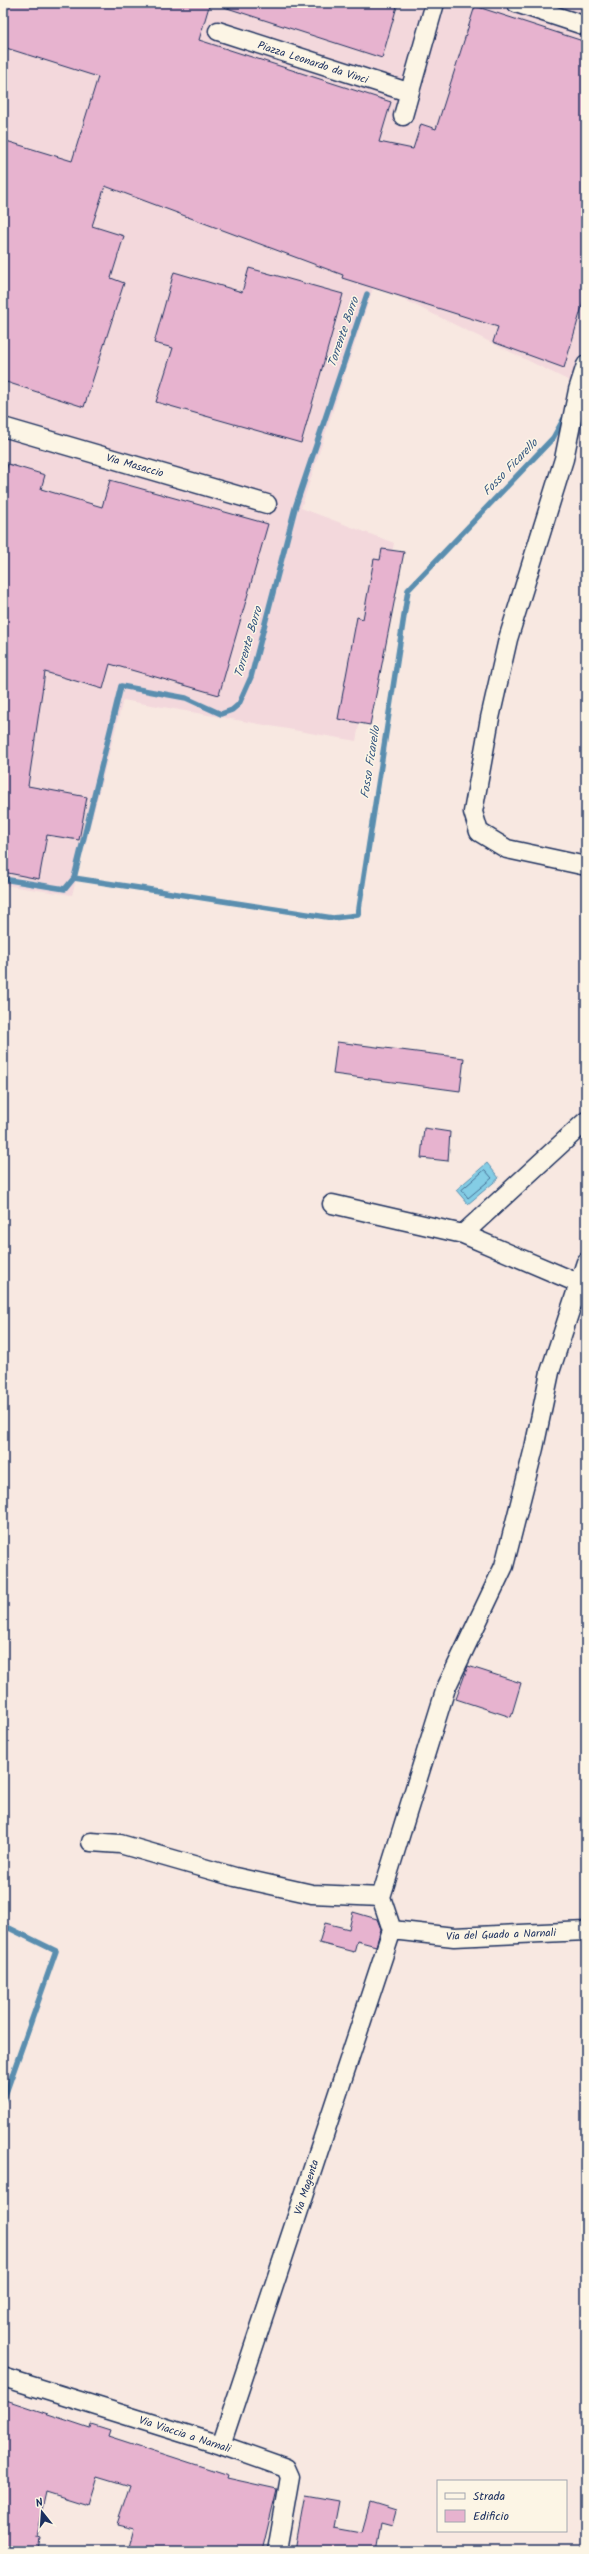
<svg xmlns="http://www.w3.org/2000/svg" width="589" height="2554" font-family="Kalam,sans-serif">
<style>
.built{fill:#f3d8dc}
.water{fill:#84cde5;stroke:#5a8eaf}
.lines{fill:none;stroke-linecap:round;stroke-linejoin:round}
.shore{stroke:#456e94;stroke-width:1}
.stream{stroke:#5a8eaf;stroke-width:5.5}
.building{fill:#e7b3cf;stroke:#1b2f5e}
.minor-casing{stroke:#1b2f5e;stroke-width:21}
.minor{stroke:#fcf5e5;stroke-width:18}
.labels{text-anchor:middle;stroke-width:3;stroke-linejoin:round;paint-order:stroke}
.street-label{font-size:11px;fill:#1b2f5e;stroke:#fcf5e5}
.water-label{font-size:12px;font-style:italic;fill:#355680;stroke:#fcf5e5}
</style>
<rect width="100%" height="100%" fill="#f8e8e1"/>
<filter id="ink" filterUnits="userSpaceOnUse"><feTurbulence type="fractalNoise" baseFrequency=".025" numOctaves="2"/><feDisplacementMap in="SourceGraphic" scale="8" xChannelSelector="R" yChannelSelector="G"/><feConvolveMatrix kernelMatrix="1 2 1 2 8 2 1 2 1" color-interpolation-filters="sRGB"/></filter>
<g filter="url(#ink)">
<!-- built -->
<path class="built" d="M 3,3 L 586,3 L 586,389 L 374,285 L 301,508 L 394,543 L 356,741 L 123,700 L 72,895 L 3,885 Z"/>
<!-- water -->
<path class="water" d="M 487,1163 L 499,1178 L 468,1204 L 456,1190 Z"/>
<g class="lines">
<!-- shore -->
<path class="shore" d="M 485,1170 L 492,1178 L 468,1198 L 462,1190 Z"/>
<!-- stream -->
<path class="stream" d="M 74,878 L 333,918 L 358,915 L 408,590 L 553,438 L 568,411
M 3,879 L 65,889 L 74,878 L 121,686 L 186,698 L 221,714 L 232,710 L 239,704 L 251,677 L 295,508 L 367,294
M 3,1925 L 56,1951 L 3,2101"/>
</g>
<!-- building -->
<path class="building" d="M 3,3 L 210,3 L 199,40 L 391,102 L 379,142 L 413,149 L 421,124 L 436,129 L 475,6 L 586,42 L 586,293 L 564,368 L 493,342 L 498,327 L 342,278 L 343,275 L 105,186 L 92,226 L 124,236 L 111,278 L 124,283 L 84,407 L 3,381 L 3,140 L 72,161 L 98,77 L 3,47 Z
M 222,3 L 398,3 L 382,58 L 221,6 Z
M 249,268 L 343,294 L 301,443 L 156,402 L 173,348 L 154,343 L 174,272 L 242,292 Z
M 8,464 L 45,475 L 41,489 L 102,507 L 110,480 L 268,524 L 219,695 L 110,664 L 103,689 L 45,672 L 28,786 L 87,797 L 79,840 L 47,835 L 39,879 L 3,872 L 3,480 Z
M 382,549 L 404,552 L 370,725 L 338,719 L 357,617 L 363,619 L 374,559 L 380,560 Z
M 337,1042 L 464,1058 L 460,1091 L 333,1074 Z
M 424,1128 L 450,1132 L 448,1161 L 421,1158 Z
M 468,1666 L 521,1683 L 511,1717 L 456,1699 Z
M 353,1912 L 377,1919 L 381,1929 L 376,1946 L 357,1941 L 354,1952 L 319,1943 L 325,1923 L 349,1929 Z
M 3,2399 L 90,2428 L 91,2424 L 110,2430 L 108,2436 L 228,2475 L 227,2478 L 277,2489 L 262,2551 L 128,2551 L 134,2528 L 117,2524 L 130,2486 L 97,2476 L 88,2505 L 46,2492 L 36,2536 L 39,2537 L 37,2551 L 3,2551 Z
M 305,2495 L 339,2501 L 334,2527 L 362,2532 L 370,2503 L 396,2511 L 392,2526 L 381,2523 L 376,2551 L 295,2551 Z"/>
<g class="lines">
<!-- minor casing -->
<g class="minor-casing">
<path id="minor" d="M 516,3 L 586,26
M 218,31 L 408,92
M 403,116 L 435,3
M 586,365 L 578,390 L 564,459 L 508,639 L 490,718 L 473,812 L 479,832 L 507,849 L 586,866
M 3,427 L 267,504
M 332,1204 L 463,1234 L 578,1283
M 463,1234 L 586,1121
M 91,1842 L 120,1844 L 235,1877 L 312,1894 L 381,1897
M 392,1930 L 381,1897 L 446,1688 L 504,1566 L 534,1448 L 550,1372 L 586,1262
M 392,1930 L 454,1937 L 586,1931
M 3,2377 L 221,2445 L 286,2468 L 290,2477 L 277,2551
M 221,2445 L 392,1930"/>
</g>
<!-- minor -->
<use href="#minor" class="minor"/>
</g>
</g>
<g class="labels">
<!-- street labels -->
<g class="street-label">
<text transform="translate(313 62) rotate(18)" y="4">Piazza Leonardo da Vinci</text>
<text transform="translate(135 465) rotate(16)" y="4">Via Masaccio</text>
<text transform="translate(501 1934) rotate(-2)" y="4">Via del Guado a Narnali</text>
<text transform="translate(306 2187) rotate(-72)" y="4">Via Magenta</text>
<text transform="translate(185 2434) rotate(18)" y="4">Via Viaccia a Narnali</text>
</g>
<!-- water labels -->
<g class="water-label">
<text transform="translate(343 332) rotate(-71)" y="4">Torrente Borro</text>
<text transform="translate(510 467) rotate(-46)" y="4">Fosso Ficarello</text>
<text transform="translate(248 642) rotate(-74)" y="4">Torrente Borro</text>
<text transform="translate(370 762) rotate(-81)" y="4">Fosso Ficarello</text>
</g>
</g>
<!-- margin -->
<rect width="589" height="2554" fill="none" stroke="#fcf5e5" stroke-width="16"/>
<rect x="8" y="8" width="573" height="2538" fill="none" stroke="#1b2f5e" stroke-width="1.5" filter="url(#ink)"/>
<!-- legend -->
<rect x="437" y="2480" width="130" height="52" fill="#fcf5e5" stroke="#a2a6af"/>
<rect x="445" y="2493" width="20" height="6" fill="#fcf5e5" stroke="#a2a6af"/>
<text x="473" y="2500" font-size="12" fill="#1b2f5e">Strada</text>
<rect x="445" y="2510" width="20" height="12" fill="#e7b3cf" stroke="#a2a6af"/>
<text x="473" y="2520" font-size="12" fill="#1b2f5e">Edificio</text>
<!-- north arrow -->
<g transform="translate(42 2512) rotate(343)" stroke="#fcf5e5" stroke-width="3" paint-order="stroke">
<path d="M0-3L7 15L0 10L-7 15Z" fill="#1b2f5e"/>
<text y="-6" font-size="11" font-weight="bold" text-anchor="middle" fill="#1b2f5e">N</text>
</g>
</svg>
